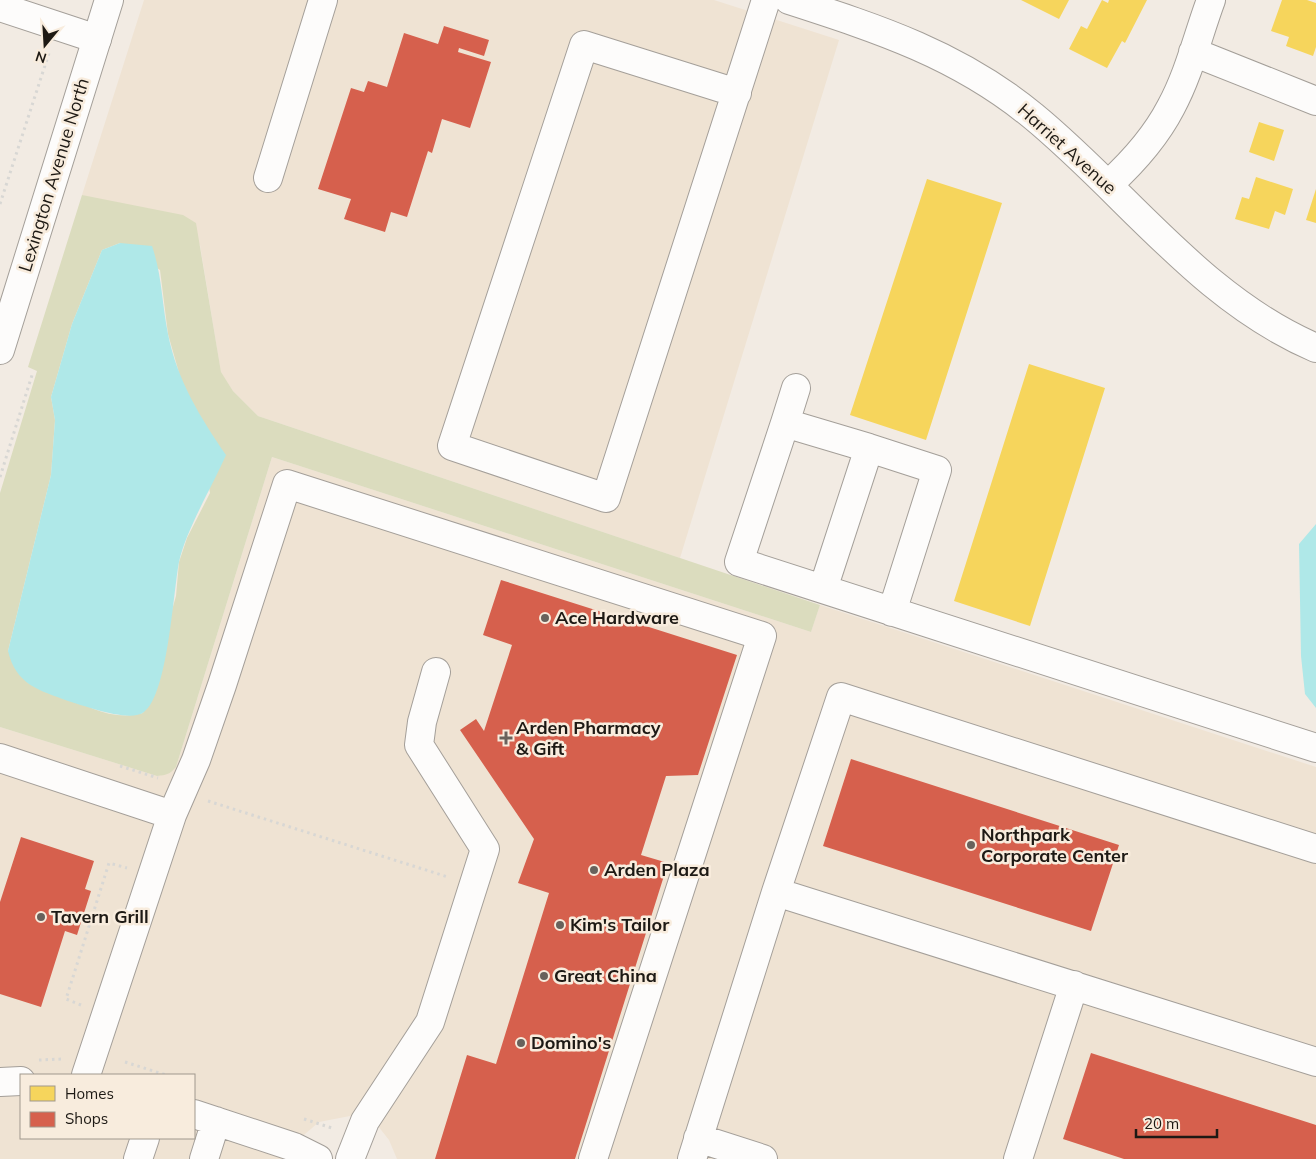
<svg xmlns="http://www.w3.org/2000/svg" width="1316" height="1159" font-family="Mulish,sans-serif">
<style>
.built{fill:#efe3d3;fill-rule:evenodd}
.green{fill:#dbdcbe;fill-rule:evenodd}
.water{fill:#afe8e8}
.homes{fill:#f6d55c}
.shops{fill:#d6604d}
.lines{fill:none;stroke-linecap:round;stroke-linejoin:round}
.minor-casing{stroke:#a49f99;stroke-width:30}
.major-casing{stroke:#a49f99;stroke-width:30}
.path{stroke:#d8d7d4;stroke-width:3;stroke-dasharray:2.5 4;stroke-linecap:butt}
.minor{stroke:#fdfcfb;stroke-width:28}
.major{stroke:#fdfcfb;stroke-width:28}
.poi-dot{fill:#68625c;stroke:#f8ecdd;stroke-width:2}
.labels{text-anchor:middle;stroke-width:5;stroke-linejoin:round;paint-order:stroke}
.street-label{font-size:18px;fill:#1d1914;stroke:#f8ecdd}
.poi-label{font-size:18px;font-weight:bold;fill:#1d1914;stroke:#f8ecdd;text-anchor:start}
</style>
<rect width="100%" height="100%" fill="#f2ebe3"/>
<!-- built -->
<path class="built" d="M 144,0 L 714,0 L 839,40 L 680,558 L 258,416 L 233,391 L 221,373 L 200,245 L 82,195 Z
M 272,457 L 811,632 L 820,605 L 1316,767 L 1316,1159 L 397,1159 L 389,1140 L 378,1126 L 350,1116 L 319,1122 L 298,1140 L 291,1159 L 0,1159 L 0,727 L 157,776 L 176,767 ZM 21,1075 L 194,1075 L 194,1138 L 21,1138 Z"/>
<!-- green -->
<path class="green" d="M 82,195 L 183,215 L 196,223 L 221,372 L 233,391 L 258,416 L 820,605 L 811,632 L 272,457 L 176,767 C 170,774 167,775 157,776 L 0,727 L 0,493 L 37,371 L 28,367 ZM 120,243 L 160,270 L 168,334 L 181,380 L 198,414 L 210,493 L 187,538 L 179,562 L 176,596 L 143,713 C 94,727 44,678 8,651 L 51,475 L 55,420 L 51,397 L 72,324 L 102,250 Z"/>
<!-- water -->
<path class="water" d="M 120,243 L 152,246 C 162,275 162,304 168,334 C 177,380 200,417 226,455 C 212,487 186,530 179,562 C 173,593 168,694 144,712 C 130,723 85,706 68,701 C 39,690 16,685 8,651 L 51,475 L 55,420 L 51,397 L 72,324 L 102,250 Z
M 1316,524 L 1316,708 L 1305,694 L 1301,656 L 1299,544 Z"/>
<!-- homes -->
<path class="homes" d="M 1021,0 L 1069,0 L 1059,19 Z
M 1102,0 L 1108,3 L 1109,0 L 1147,0 L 1125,43 L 1122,41 L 1107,68 L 1069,49 L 1081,26 L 1087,29 Z
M 1282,0 L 1307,0 L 1316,3 L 1316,47 L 1313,56 L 1286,46 L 1289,37 L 1271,31 Z
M 1259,122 L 1284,130 L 1274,161 L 1249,152 Z
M 1256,177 L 1293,189 L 1285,215 L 1275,211 L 1269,229 L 1235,219 L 1242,197 L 1249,199 Z
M 927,179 L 1002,203 L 926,440 L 850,415 Z
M 1316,189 L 1316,223 L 1306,220 Z
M 1029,364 L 1105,388 L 1030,626 L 954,601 Z"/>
<!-- shops -->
<path class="shops" d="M 444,26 L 489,40 L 484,56 L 459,48 L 458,52 L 491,62 L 470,128 L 442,119 L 432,153 L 428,151 L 407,217 L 391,212 L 385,232 L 344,219 L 351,199 L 318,189 L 351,88 L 364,92 L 368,81 L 387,87 L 404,33 L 438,44 Z
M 501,580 L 737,655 L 698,775 L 666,776 L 641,855 L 668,863 L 575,1159 L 435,1159 L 467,1055 L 496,1064 L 549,893 L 518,883 L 534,839 L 460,730 L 476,719 L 484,731 L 512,645 L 483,635 Z
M 851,759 L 1119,845 L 1091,931 L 823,846 Z
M 21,837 L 94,861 L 85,889 L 91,891 L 77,935 L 65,931 L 41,1007 L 0,994 L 0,902 Z
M 1091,1053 L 1316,1125 L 1316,1159 L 1124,1159 L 1063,1139 Z"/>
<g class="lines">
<!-- minor casing -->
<g class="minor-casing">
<path id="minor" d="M 789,0 C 879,29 959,55 1033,116 C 1127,193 1201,299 1316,348
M 0,7 L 97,39
M 1193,52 L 1316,101
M 737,93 L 584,45 L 452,446 L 606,498 L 766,0
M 268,178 L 323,0
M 1109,184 C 1133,162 1156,136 1171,107 C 1189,74 1198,35 1211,0
M 785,423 L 796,388
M 869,448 L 937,470 L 892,612
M 823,589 L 869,448 L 785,423 L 739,562 L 1316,748
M 0,758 L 172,815
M 776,892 L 1316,1062
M 86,1075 L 172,815 L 196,760 L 222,685 L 287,484 L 762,636 L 593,1159
M 0,1082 L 21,1081
M 194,1114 L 294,1147 L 318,1159
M 698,1138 L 763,1159
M 138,1159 L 145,1138
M 204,1159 L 216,1121
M 350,1159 L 365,1121 L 430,1022 L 485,849 L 419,745 L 422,722 L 436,672
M 692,1159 L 776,892 L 841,697 L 1316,849
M 1018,1159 L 1074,985"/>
</g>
<!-- major casing -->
<g class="major-casing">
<path id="major" d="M 0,350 L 109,0"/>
</g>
<!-- path -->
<path class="path" d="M 0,204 L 50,50
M 0,477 L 33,372
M 120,766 L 158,778
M 208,801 L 448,877
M 81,1005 L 66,999 L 109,863 L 127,868
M 39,1060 L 62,1059
M 125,1062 L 166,1075
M 304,1119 L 332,1128 L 333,1126"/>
<!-- minor -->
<use href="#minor" class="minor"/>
<!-- major -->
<use href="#major" class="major"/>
</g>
<!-- markers -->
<g class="poi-dot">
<circle cx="545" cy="618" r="5"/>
<path d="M503.5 730.5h5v5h5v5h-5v5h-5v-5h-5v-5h5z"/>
<circle cx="971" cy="845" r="5"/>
<circle cx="594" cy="870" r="5"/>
<circle cx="41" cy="917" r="5"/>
<circle cx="560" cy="925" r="5"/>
<circle cx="544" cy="976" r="5"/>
<circle cx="521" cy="1043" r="5"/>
</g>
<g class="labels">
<!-- street labels -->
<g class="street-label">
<text transform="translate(1067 149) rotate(42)" y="6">Harriet Avenue</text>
<text transform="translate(54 175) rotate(-73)" y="6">Lexington Avenue North</text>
</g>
<!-- poi labels -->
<g class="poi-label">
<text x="555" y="624">Ace Hardware</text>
<text x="516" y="734">Arden Pharmacy<tspan x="516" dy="21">&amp; Gift</tspan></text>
<text x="981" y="841">Northpark<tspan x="981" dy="21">Corporate Center</tspan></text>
<text x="604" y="876">Arden Plaza</text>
<text x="51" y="923">Tavern Grill</text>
<text x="570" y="931">Kim's Tailor</text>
<text x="554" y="982">Great China</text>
<text x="531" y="1049">Domino's</text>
</g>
</g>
<!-- legend -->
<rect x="20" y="1074" width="175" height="65" fill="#f8ecdd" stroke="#a0988d"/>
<rect x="30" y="1086" width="25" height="15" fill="#f6d55c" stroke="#a0988d"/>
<text x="65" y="1099" font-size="15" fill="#1d1914">Homes</text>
<rect x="30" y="1112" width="25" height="15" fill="#d6604d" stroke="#a0988d"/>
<text x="65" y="1124" font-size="15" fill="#1d1914">Shops</text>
<!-- north arrow -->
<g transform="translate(45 45) rotate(198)" stroke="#f8ecdd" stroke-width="4" paint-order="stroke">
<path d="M0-4L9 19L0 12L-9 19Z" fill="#1d1914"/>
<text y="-8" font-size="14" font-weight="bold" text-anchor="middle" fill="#1d1914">N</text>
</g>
<!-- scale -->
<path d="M1136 1129v8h81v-8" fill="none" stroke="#1d1914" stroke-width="2.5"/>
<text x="1144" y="1129" font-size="15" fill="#1d1914" stroke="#f8ecdd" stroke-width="4" paint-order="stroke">20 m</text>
</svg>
